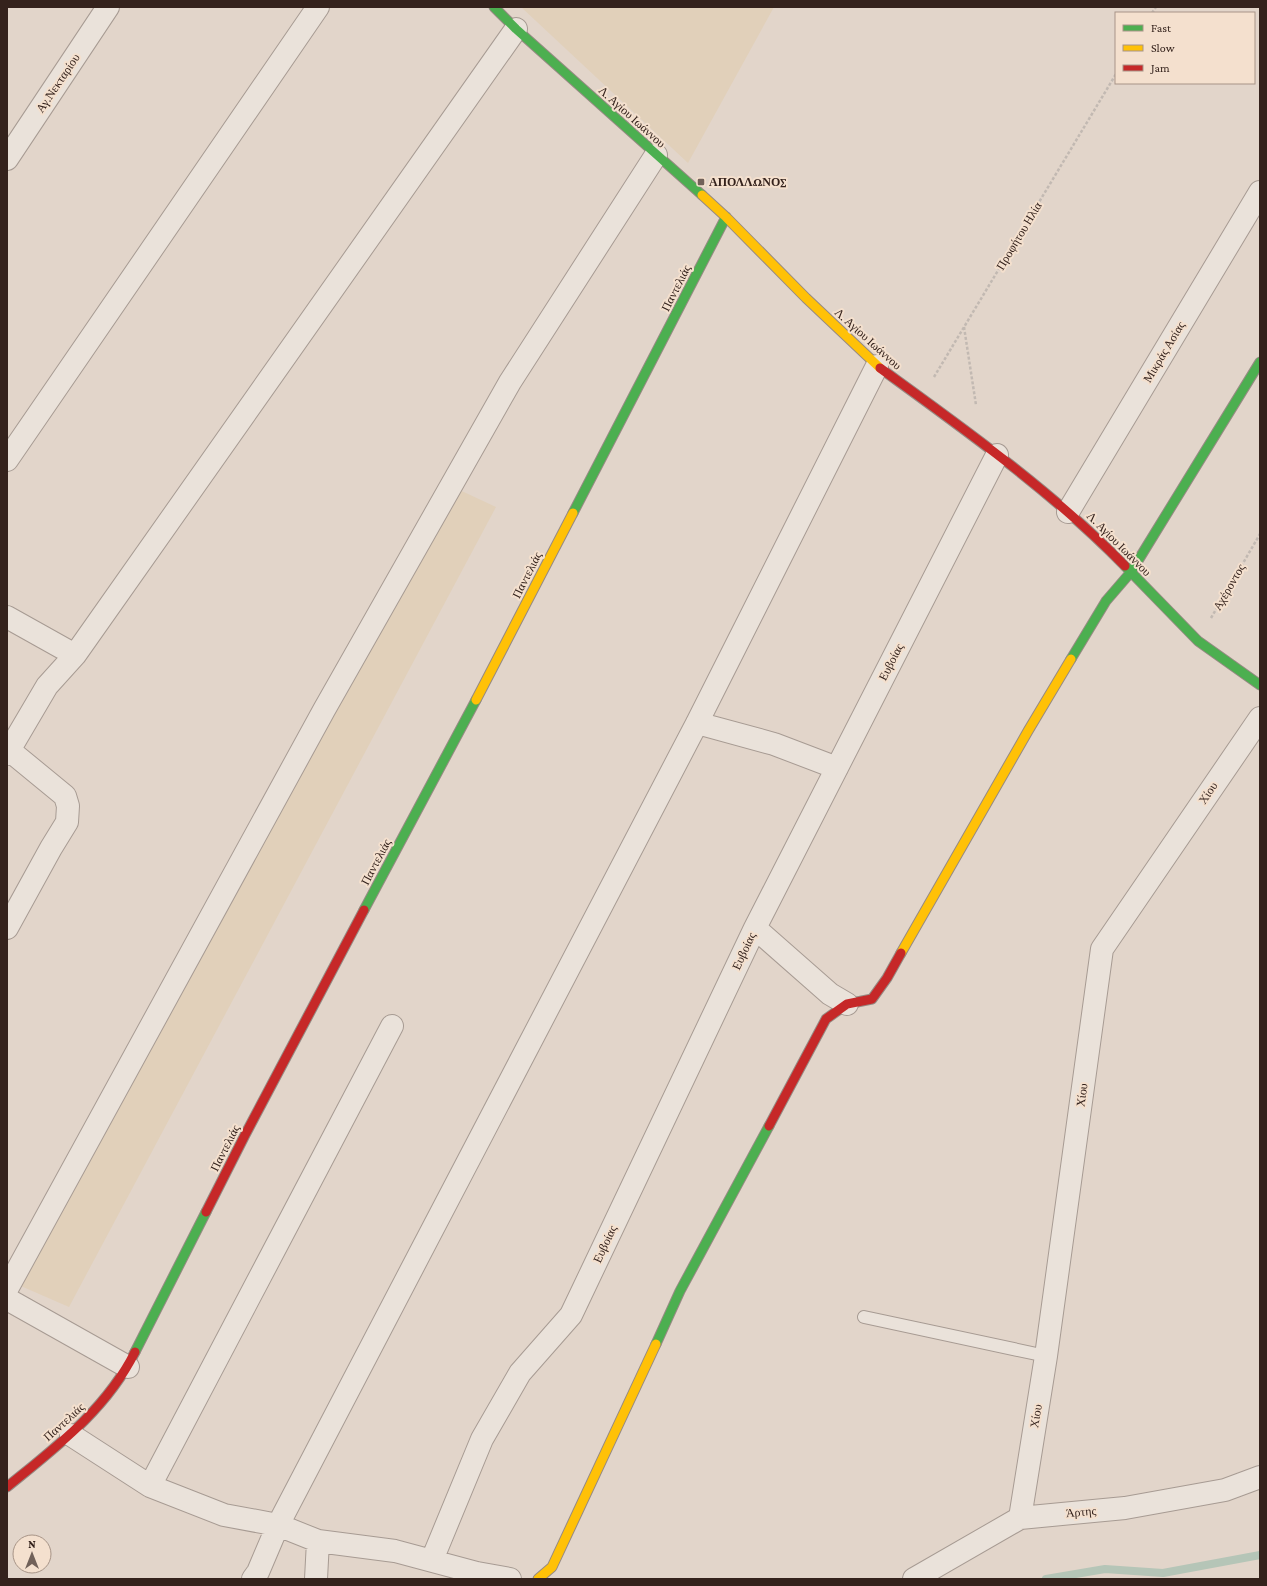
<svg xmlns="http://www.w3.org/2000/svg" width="1267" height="1586" font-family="'Crimson Pro',serif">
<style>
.farmland{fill:#e1d0ba}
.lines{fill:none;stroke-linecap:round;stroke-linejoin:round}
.stream{stroke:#b5c5b7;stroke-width:8}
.lane-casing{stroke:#a79b93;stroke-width:14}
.street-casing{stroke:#a79b93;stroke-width:24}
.fast-casing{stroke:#968a83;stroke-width:11}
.slow-casing{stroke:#968a83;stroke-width:11}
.jam-casing{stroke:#968a83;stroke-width:11}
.path{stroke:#c2b9b2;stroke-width:2.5;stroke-dasharray:3 2;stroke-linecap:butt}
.lane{stroke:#eae2da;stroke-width:12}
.street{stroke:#eae2da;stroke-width:22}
.fast{stroke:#4caf50;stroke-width:9}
.slow{stroke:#ffc107;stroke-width:9}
.jam{stroke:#c62828;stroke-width:9}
.poi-dot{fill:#716159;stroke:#f4e0ce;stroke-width:1.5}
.labels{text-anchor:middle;stroke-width:4;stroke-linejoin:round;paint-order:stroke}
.street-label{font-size:12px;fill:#34221c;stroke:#f4e0ce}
.poi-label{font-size:12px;font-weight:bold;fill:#34221c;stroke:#f4e0ce;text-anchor:start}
</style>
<rect width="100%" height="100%" fill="#e2d5ca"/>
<!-- farmland -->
<path class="farmland" d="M 521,7 L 774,7 L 688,163 Z
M 451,486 L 496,507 L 69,1307 L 7,1280 Z"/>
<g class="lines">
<!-- stream -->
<path class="stream" d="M 1046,1579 L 1105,1569 L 1163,1573 L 1260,1555"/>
<!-- lane casing -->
<g class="lane-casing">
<path id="lane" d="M 864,1317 L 1046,1356"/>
</g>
<!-- street casing -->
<g class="street-casing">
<path id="street" d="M 7,159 L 108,7
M 7,460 L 318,7
M 1068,512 L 1260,192
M 7,617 L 75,655
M 697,723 L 774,744 L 837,768
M 7,754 L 47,686 L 75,655 L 516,29
M 7,928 L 51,848 L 67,822 L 68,806 L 65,796 L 9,750
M 755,928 L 830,994 L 847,1004
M 7,1289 L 324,710 L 510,382 L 656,155
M 7,1299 L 128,1367
M 71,1435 L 150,1486 L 224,1515 L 278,1525 L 318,1541 L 395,1551 L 477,1573 L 510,1579
M 150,1486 L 392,1026
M 1020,1518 L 1046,1356 L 1102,949 L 1260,718
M 432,1560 L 482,1439 L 520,1373 L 571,1315 L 755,928 L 997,455
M 253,1579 L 258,1572 L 278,1525 L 697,723 L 877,366
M 316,1579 L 318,1541
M 914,1579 L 1020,1518 L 1125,1508 L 1225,1490 L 1260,1477"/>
</g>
<!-- fast casing -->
<g class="fast-casing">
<path id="fast" d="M 494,7 L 516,29 L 702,195
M 573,513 L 726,217
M 1125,566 L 1198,641 L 1260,685
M 1071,659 L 1106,601 L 1131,572 L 1260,362
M 364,910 L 476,700
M 656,1344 L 680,1291 L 769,1126
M 135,1352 L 206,1212"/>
</g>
<!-- slow casing -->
<g class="slow-casing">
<path id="slow" d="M 702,195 L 726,217 L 806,298 L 880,368
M 476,700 L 573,513
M 901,953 L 1028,731 L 1071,659
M 538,1579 L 552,1567 L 656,1344"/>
</g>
<!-- jam casing -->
<g class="jam-casing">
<path id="jam" d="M 880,368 C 964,429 1053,492 1125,566
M 769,1126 L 826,1019 L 847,1004 L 872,999 L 887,978 L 901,953
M 206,1212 L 245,1135 L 364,910
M 7,1487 C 56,1447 106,1410 135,1352"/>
</g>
<!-- path -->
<path class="path" d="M 1152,13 L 1156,7
M 964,327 L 976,405
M 934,377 L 1116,74
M 1211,618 L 1260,534"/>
<!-- lane -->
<use href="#lane" class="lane"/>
<!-- street -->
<use href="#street" class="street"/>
<!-- fast -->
<use href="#fast" class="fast"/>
<!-- slow -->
<use href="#slow" class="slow"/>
<!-- jam -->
<use href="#jam" class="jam"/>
</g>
<!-- markers -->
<rect class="poi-dot" x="697" y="178" width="8" height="8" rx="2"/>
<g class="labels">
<!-- street labels -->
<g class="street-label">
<text transform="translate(58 83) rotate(-56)" y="4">Αγ.Νεκταρίου</text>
<text transform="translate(632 117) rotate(42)" y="4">Λ. Αγίου Ιωάννου</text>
<text transform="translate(1019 236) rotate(-59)" y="4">Προφήτου Ηλία</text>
<text transform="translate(676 288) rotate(-63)" y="4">Παντελιάς</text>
<text transform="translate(868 339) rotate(42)" y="4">Λ. Αγίου Ιωάννου</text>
<text transform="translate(1164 352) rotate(-59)" y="4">Μικράς Ασίας</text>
<text transform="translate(1119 544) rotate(45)" y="4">Λ. Αγίου Ιωάννου</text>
<text transform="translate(527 575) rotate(-63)" y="4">Παντελιάς</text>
<text transform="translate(1229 587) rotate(-60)" y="4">Αχέροντος</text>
<text transform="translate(891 662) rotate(-63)" y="4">Ευβοίας</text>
<text transform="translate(1208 793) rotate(-56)" y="4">Χίου</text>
<text transform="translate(376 862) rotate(-62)" y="4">Παντελιάς</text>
<text transform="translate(744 951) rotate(-65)" y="4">Ευβοίας</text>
<text transform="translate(1082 1095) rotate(-82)" y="4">Χίου</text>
<text transform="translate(225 1148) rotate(-63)" y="4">Παντελιάς</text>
<text transform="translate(605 1244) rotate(-65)" y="4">Ευβοίας</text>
<text transform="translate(1036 1416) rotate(-81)" y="4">Χίου</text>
<text transform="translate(64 1422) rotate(-42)" y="4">Παντελιάς</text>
<text transform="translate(1081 1512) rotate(-5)" y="4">Άρτης</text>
</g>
<!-- poi labels -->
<g class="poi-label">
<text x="709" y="186">ΑΠΟΛΛΩΝΟΣ</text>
</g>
</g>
<!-- border -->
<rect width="1267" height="1586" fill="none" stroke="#34221c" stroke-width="16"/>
<!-- legend -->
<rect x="1115" y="12" width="140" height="72" fill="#f4e0ce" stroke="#a79487"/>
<rect x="1123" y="25" width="20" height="6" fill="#4caf50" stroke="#a79487"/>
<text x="1151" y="32" font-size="12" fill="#34221c">Fast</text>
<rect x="1123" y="45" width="20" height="6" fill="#ffc107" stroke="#a79487"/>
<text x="1151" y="52" font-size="12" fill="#34221c">Slow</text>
<rect x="1123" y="65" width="20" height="6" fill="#c62828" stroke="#a79487"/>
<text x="1151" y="72" font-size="12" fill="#34221c">Jam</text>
<!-- north arrow -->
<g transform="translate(32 1554)"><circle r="19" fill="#f4e0ce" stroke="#a79487"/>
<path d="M0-3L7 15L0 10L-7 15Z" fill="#716159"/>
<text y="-6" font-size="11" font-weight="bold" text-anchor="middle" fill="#34221c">N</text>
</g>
</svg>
